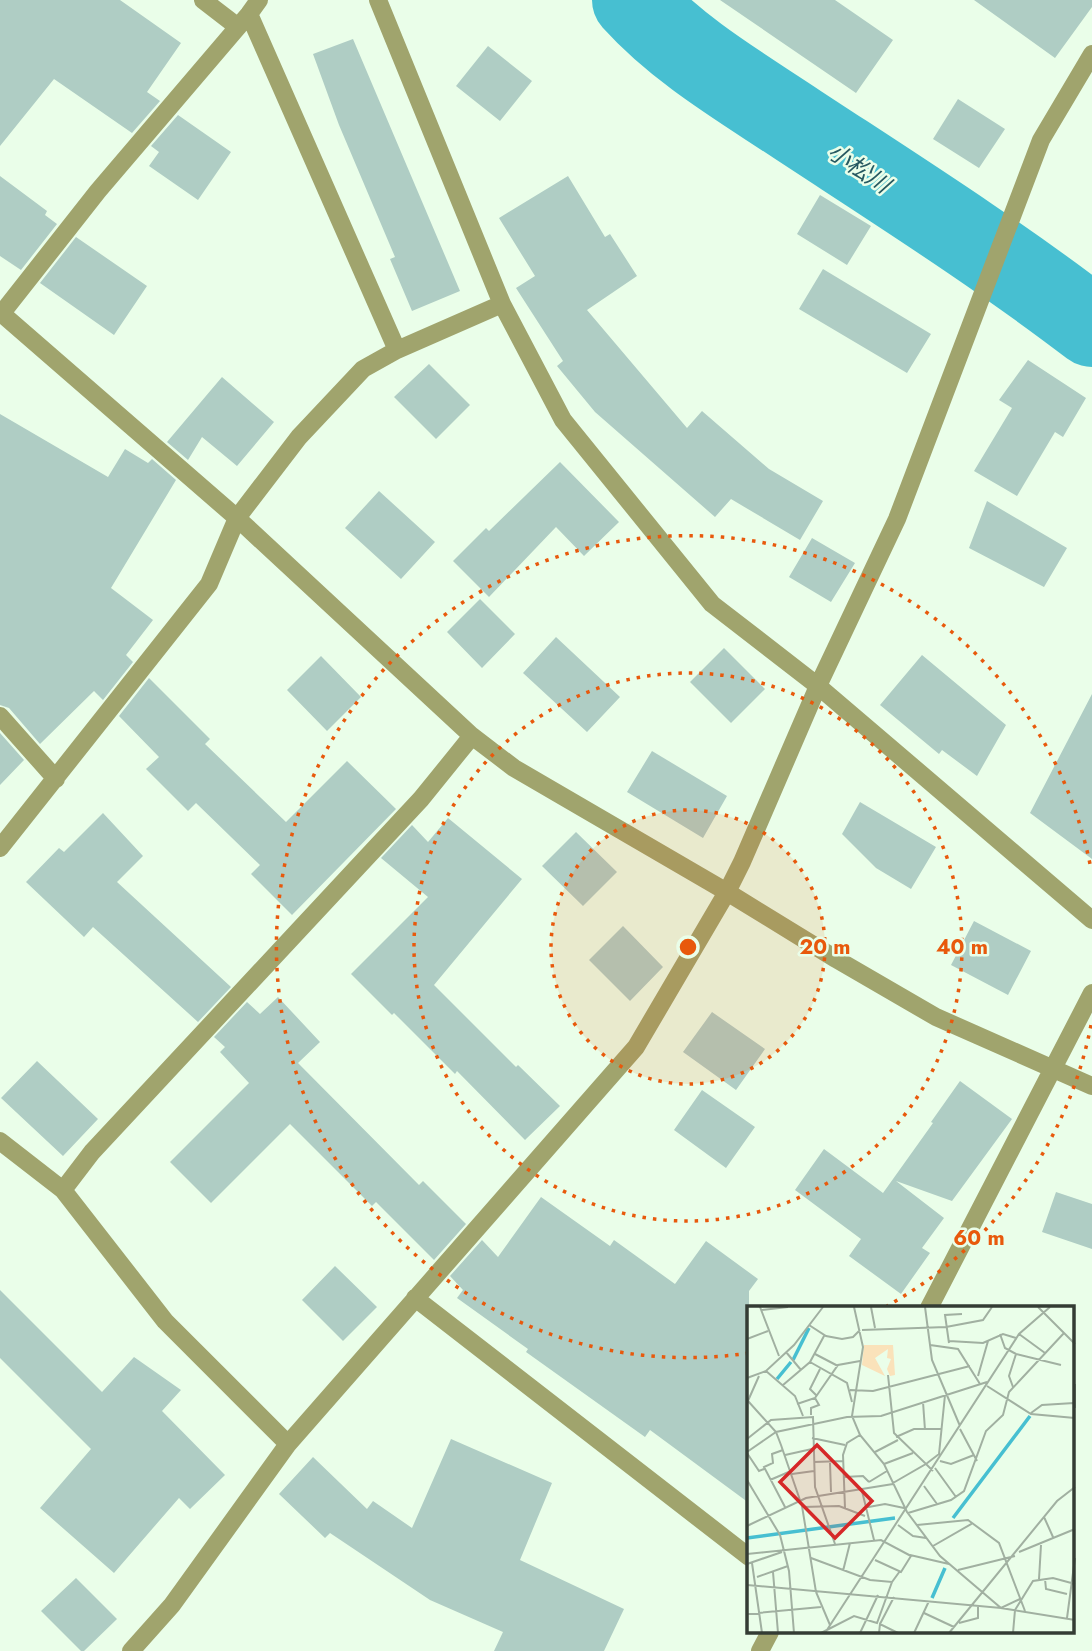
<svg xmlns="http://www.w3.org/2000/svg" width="1092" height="1651" font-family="Jost,'Noto Sans JP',sans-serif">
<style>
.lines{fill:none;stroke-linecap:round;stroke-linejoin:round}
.river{stroke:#47bfd1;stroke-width:82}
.building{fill:#afcdc4}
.minor{stroke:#a0a46d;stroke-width:18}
.ring{fill:none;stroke:#e8590c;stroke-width:3.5;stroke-dasharray:3.5 7}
.labels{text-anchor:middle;stroke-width:5;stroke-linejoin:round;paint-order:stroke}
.water-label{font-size:23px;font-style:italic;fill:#265961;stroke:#eafee9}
.inset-river{fill:none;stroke:#47bfd1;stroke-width:3.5}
.inset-road{fill:none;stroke:#a1b0a1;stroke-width:2}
.view{fill:#d62828;fill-opacity:0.15;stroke:#d62828;stroke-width:3.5}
.inset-edge{fill:none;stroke:#343c34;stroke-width:3.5}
.centre{fill:#e8590c;stroke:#eafee9;stroke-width:3.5}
.ring-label{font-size:21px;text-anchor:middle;font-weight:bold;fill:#e8590c;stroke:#eafee9;stroke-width:5;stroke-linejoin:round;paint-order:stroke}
</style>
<rect width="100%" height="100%" fill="#eafee9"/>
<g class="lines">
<!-- river -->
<path class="river" d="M 633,0 C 679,51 741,87 798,125 C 897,190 998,254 1092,326"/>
</g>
<!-- building -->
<path class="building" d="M 0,0 L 120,0 L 181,43 L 147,92 L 160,101 L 132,133 L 54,79 L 0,146 Z
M 720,0 L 835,0 L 893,40 L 856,93 Z
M 974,0 L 1092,0 L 1092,7 L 1055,58 Z
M 353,39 L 460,291 L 412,311 L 390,259 L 395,257 L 339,125 L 313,54 Z
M 488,46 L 532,81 L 500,121 L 456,86 Z
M 958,99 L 1005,129 L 979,168 L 933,139 Z
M 178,115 L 231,152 L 198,200 L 149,166 L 159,152 L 151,146 Z
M 0,176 L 47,211 L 45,215 L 57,224 L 21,270 L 0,256 Z
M 568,176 L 605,237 L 610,234 L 637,276 L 587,310 L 687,428 L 702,411 L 769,469 L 823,501 L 800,540 L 731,499 L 715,517 L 595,412 L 557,366 L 563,361 L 516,288 L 535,276 L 499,218 Z
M 820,195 L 871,226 L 847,265 L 797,234 Z
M 76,237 L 147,286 L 114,335 L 40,283 Z
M 823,269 L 931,334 L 907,373 L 799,309 Z
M 1028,360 L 1086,398 L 1063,437 L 1055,432 L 1017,496 L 974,471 L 1012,408 L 999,400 Z
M 429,364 L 470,405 L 436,439 L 394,397 Z
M 222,377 L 274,422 L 237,466 L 202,437 L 188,460 L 167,442 Z
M 0,414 L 108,477 L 125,449 L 148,463 L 152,459 L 176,480 L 111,588 L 153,620 L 126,655 L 133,662 L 103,700 L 94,691 L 40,744 L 9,708 L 0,705 Z
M 560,462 L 619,522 L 584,556 L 556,527 L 489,597 L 453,561 L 486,528 L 489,531 Z
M 379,491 L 435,542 L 401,579 L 345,528 Z
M 987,501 L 1067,548 L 1044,587 L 969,548 Z
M 812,538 L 855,563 L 831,602 L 789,577 Z
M 480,599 L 515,634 L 482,668 L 447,632 Z
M 556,637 L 620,697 L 587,732 L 523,673 Z
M 724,648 L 765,689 L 731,723 L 690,682 Z
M 922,655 L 1006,725 L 977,776 L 942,750 L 939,754 L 880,705 Z
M 321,656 L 361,697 L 327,731 L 287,690 Z
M 149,678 L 210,739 L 205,744 L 286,822 L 347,761 L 396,809 L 292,915 L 251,874 L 260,865 L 196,803 L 188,811 L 146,769 L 159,757 L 119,716 Z
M 1092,694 L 1092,859 L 1030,813 Z
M 0,733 L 24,760 L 0,785 Z
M 652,751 L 727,796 L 703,838 L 627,792 Z
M 860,802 L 936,847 L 911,889 L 876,868 L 842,834 Z
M 103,813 L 143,856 L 117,882 L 231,987 L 198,1022 L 93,927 L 84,937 L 26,882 L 59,848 L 64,852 Z
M 448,818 L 522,879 L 434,985 L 516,1067 L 518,1065 L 560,1106 L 525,1140 L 457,1071 L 455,1074 L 394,1013 L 392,1015 L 351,974 L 428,897 L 381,858 L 412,825 L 428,842 Z
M 576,832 L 617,872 L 583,906 L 542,866 Z
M 974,921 L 1031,951 L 1008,995 L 951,965 Z
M 623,926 L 663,967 L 630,1001 L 589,960 Z
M 278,997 L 320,1042 L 298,1063 L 419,1185 L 423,1181 L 466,1224 L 434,1260 L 376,1202 L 372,1206 L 290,1124 L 211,1203 L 170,1162 L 249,1083 L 220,1052 L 225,1047 L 214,1037 L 247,1002 L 260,1014 Z
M 712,1012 L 765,1049 L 736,1090 L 683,1052 Z
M 37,1061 L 98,1119 L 63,1156 L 1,1098 Z
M 960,1081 L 1012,1119 L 952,1201 L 896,1181 L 944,1218 L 922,1248 L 930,1253 L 901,1294 L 849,1256 L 861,1239 L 795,1190 L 824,1149 L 883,1193 L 933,1123 L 931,1122 Z
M 702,1090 L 755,1127 L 726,1168 L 674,1130 Z
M 1056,1192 L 1092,1204 L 1092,1249 L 1042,1232 Z
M 541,1197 L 610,1246 L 614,1240 L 675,1284 L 706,1241 L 758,1279 L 749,1291 L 749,1503 L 650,1430 L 645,1437 L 526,1352 L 528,1349 L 457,1298 L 463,1290 L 450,1276 L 482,1240 L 498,1257 Z
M 335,1266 L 377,1307 L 343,1341 L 302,1300 Z
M 0,1290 L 102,1392 L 134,1357 L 181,1390 L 162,1411 L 225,1475 L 190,1509 L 179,1498 L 114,1573 L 40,1508 L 91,1449 L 0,1358 Z
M 451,1439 L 552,1483 L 520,1560 L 624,1609 L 604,1651 L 494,1651 L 503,1632 L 430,1600 L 330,1533 L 325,1538 L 279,1494 L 313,1457 L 367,1509 L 373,1501 L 412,1528 Z
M 76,1578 L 117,1619 L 84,1651 L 81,1651 L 41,1611 Z"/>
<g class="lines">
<!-- minor -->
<path class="minor" d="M 203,0 L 238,27
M 378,0 L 502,304 L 563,420 L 712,604 L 818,686 L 1092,920
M 249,14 L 397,350
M 0,312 L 237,518 L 472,736 L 514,768 L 727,892 L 836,959 L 936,1017 L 1092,1086
M 2,313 L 98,191 L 249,14 L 259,0
M 0,716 L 56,779
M 0,848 L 209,584 L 237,518 L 299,437 L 363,369 L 397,350 L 502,304
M 0,1141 L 63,1190 L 165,1321 L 288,1444
M 63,1190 L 92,1152 L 421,799 L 472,736
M 415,1298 L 749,1557
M 929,1308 L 1092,993
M 131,1651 L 172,1605 L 288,1444 L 636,1047 L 727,892 L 742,862 L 818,686 L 897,519 L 1041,140 L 1092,54
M 760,1651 L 770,1632"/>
</g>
<!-- distance rings -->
<circle cx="688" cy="947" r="137" fill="#e8590c" fill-opacity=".12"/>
<g class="ring">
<circle cx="688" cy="947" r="137"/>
<circle cx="688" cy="947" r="274"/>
<path d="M1091 1025A411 411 0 0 1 887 1306M749 1353A411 411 0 1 1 1091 869"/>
</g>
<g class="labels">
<!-- water labels -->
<g class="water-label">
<text transform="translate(859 168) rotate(34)" y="8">小松川</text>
</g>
</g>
<!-- overview -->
<g transform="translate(747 1306)">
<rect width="327" height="327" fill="#eafee9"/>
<path d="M 117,39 L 146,39 L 148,69 L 143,70 L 140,63 L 144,53 L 140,52 L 141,43 L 128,52 L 138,70 L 115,59 Z" fill="#fae2ba"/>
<path class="inset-river" d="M 46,54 L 62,22M 30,73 L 44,56M 206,212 L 283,110M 0,232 L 148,212M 185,292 L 198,262"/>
<path class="inset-road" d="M 13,1 L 32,50M 107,1 L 116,41 L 105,110 L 113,129 L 137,158 L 160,206 L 193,250 L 254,302 L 328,314M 124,1 L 128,22M 178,1 L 185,54 L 213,120M 291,1 L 328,38M 14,4 L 41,1M 62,19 L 79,30 L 95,33 L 106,31 L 113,24M 115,24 L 199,21 L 236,14 L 245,1M 253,28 L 258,42 L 269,48 L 314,59M 272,28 L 298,47M 0,33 L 21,25M 202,35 L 236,37 L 256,28 L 269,32M 202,37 L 198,9 L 215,8M 183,39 L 211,43 L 233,78M 39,46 L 54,64M 68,48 L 91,60M 63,56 L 100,77 L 105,96M 19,65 L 48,90 L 56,110M 141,69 L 147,127 L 179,158 L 192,148 L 198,89M 231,70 L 241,35M 0,72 L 19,65 L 47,39 L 76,1M 328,78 L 328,102M 36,79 L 63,56 L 77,30M 240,80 L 284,108 L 328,112M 266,81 L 262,70 L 269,48M 103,84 L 126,85 L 223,60M 70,90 L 63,83 L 73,63M 1,95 L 29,126 L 34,139 L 55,200 L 69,286 L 83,319M 176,96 L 178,124M 0,97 L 12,70M 50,98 L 68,92 L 91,59 L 113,55M 284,107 L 295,99 L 327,97M 64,109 L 64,102 L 72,99 L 68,92M 213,123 L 230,155M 149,131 L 167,123 L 194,123M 65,132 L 98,139M 0,133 L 24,114 L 66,111 L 68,181 L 88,238M 36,144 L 25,148 L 26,157 L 17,161 L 38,201M 0,146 L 29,126 L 100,111 L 134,110 L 240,76M 128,146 L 151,134M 0,147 L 12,165 L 17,163M 38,149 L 65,143M 193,155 L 204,158 L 227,149M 67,156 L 96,155M 83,157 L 84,186M 137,158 L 166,147M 188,162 L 209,191M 45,168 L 67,165M 97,171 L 116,170 L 122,176M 0,174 L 33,229 L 42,265 L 47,327M 23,174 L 44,165M 122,176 L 140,165M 146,177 L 179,158 L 186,165M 177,180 L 190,198M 115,185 L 127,234M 56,201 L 92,200 L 118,210M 98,202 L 96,149 L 100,137 L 113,129M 116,202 L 138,198 L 157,202M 161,207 L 204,194 L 217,185 L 239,125 L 256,109 L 262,86 L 317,27M 297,211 L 306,231M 151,219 L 166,230 L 179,232M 170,219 L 221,214 L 252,237 L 278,305M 0,220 L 59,192 L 146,178M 186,240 L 226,217M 272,246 L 328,223M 0,248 L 134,234 L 164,250 L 154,266 L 128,254M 163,249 L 202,258M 64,252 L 123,274 L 145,276 L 153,265M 5,257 L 15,327M 0,258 L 35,246M 211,264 L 268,250M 96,265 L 103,237M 26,266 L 31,327M 10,271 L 41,260M 292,273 L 294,239M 298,273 L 299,283 L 320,288M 0,279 L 254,302 L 273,293M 177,307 L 207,321M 0,308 L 74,301M 320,312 L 328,252M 212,317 L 231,312 L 231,300M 133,318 L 147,291M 74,327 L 107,310 L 130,317 L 145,276M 78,327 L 272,28 L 303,1M 113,327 L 131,289M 132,327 L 133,318 L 151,327M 167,327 L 182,295M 202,327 L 310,195 L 328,181M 266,327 L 268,304 L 286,275 L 306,272 L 328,278"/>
<path class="view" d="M 70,139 L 125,195 L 88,232 L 33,176 Z"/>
<rect width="327" height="327" class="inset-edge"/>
</g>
<circle cx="688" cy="947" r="10" class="centre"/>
<g class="ring-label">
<text x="825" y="954">20 m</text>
<text x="962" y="954">40 m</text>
<text x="979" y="1245">60 m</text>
</g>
</svg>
